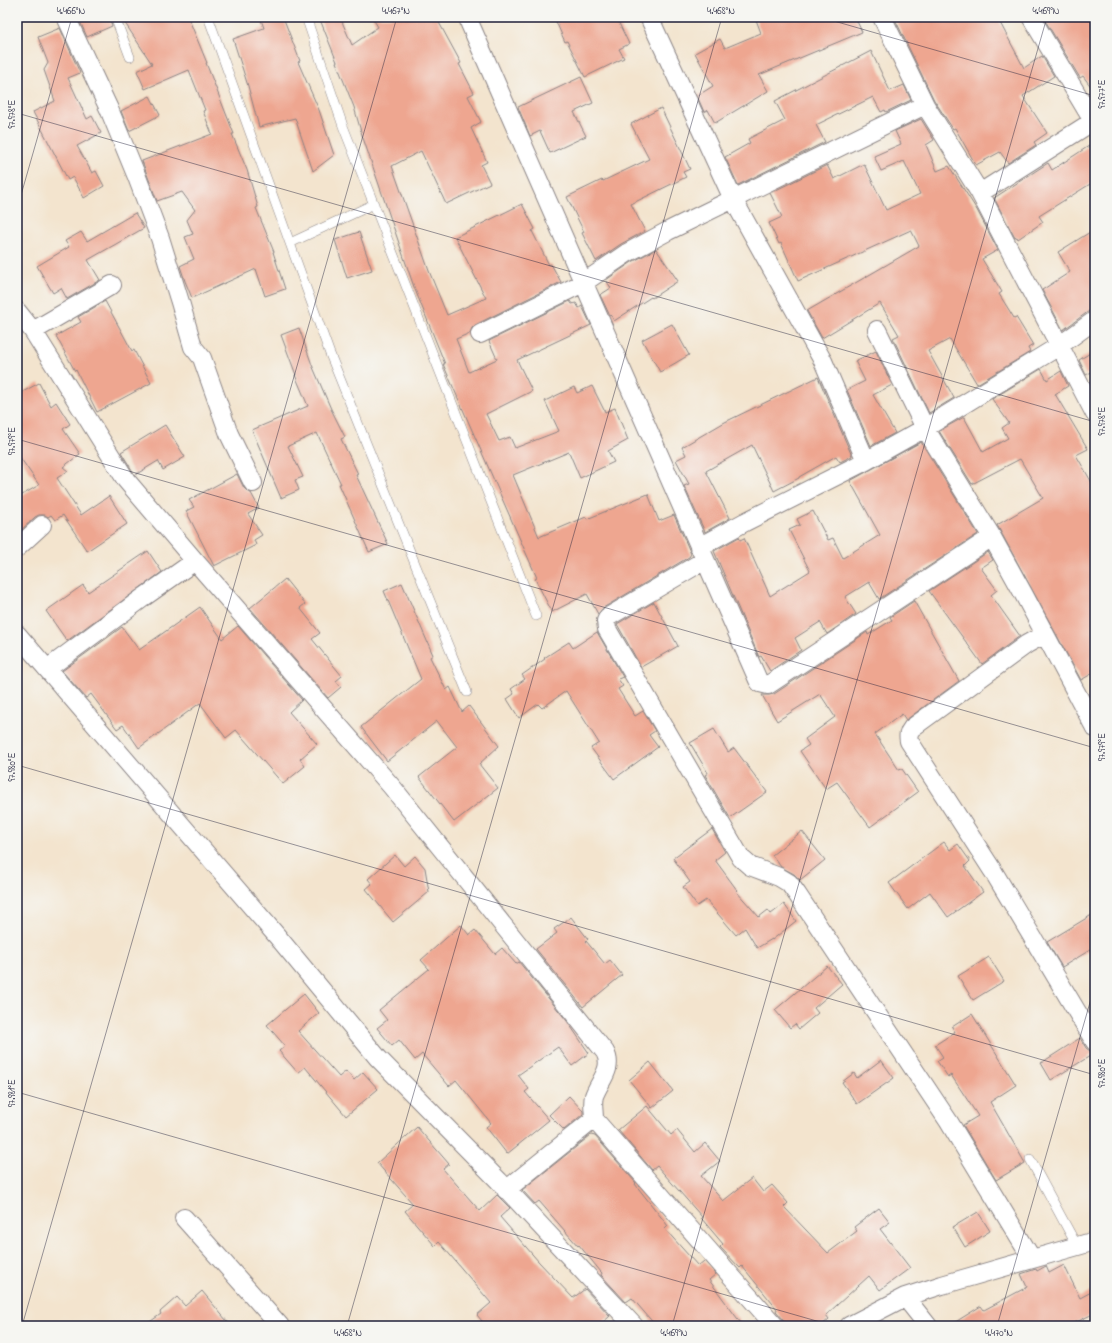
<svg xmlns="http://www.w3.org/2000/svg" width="1112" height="1343" font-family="'Indie Flower',sans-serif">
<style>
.building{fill:#eea690}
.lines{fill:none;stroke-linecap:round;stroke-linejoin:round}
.service-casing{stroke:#8a8384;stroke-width:10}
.minor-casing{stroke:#8a8384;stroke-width:20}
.service{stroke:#fff;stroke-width:9}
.minor{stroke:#fff;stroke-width:18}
.ticks{fill:none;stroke:#22223b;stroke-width:1;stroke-opacity:0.45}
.neatline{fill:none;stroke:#22223b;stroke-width:1.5}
.ticks-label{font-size:10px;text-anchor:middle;fill:#22223b}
</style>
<rect width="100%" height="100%" fill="#f6f6f2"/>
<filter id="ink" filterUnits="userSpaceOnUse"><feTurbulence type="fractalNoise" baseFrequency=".025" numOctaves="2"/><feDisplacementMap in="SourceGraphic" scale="8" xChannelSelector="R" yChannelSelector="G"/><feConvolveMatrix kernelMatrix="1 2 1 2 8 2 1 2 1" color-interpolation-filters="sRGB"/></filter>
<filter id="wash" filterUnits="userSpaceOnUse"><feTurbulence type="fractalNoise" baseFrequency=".012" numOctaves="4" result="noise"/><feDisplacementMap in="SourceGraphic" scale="16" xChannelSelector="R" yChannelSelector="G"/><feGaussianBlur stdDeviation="0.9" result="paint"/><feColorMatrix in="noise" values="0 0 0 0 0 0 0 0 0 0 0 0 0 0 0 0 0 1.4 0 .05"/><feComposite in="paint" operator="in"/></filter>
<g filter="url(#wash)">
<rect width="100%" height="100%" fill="#f3e4ce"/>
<g id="blocks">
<!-- building -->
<path class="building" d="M 78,17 L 109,17 L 112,26 L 87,37 Z
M 121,17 L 188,17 L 207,63 L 206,63 L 234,134 L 232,134 L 247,170 L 258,207 L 256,208 L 274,252 L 273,252 L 285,289 L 265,296 L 256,269 L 192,298 L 185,281 L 180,266 L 194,259 L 185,237 L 193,234 L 187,220 L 195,210 L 182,192 L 157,201 L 142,161 L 212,134 L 203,111 L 205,110 L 189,70 L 145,89 L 137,71 L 152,64 Z
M 260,17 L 283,17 L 300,61 L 298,62 L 319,110 L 334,155 L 313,171 L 295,118 L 259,127 L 248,86 L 233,39 L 264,28 Z
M 319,17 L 340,17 L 352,45 L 378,27 L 372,17 L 436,17 L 461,63 L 459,64 L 474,93 L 468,96 L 481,122 L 471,128 L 487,162 L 481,165 L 490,183 L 446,204 L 421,151 L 392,166 L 429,271 L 447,315 L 486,298 L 455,237 L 522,204 L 535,229 L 532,231 L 549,265 L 551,264 L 561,282 L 475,325 L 472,328 L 470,333 L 456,339 L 469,372 L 497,359 L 489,341 L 570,301 L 572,304 L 576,303 L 579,308 L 582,306 L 591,325 L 517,360 L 532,391 L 486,414 L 499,441 L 510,437 L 515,448 L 559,431 L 545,401 L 574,387 L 577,393 L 592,386 L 605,412 L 615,408 L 628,440 L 608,451 L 614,462 L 580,478 L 569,452 L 513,475 L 539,537 L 586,517 L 587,519 L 648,494 L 659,521 L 674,515 L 691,554 L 689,557 L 603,608 L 598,614 L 587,594 L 552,612 L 535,579 L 537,578 L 504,503 L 443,364 L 445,364 L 414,287 L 362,135 L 354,107 L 336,62 L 337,62 Z
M 554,17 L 616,17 L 629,44 L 619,49 L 624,58 L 585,77 L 567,41 L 565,42 Z
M 755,17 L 855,17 L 862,32 L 759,75 L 768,91 L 715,123 L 708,110 L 704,112 L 697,96 L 713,86 L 695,53 L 720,39 L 725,48 L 761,33 Z
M 894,17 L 997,17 L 1024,68 L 1042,56 L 1054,76 L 1023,96 L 1047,133 L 1034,142 L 1036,145 L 1008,163 L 1000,152 L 976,165 L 955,128 L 953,129 L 934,100 Z
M 1043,17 L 1095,17 L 1095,92 L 1083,76 L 1080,78 Z
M 60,28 L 80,73 L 68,78 L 87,119 L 92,116 L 101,133 L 77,146 L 92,173 L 96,171 L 104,186 L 84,198 L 73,177 L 68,180 L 33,112 L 55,101 L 44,70 L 48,63 L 38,37 Z
M 871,51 L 890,91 L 904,85 L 911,100 L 886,112 L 885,110 L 881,112 L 873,97 L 816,125 L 825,142 L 738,185 L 725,157 L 750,143 L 748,139 L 785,120 L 775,101 Z
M 581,77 L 593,103 L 574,112 L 586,136 L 550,153 L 540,131 L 530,136 L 518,107 Z
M 150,96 L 160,115 L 129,131 L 121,111 Z
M 661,108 L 690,169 L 683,172 L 686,177 L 631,204 L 645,231 L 621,244 L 596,261 L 582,233 L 584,232 L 567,197 L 602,180 L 603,181 L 649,159 L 631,124 Z
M 921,119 L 934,140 L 926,145 L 937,171 L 949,166 L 977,210 L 998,250 L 982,259 L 1002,292 L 999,294 L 1014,318 L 1016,317 L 1033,345 L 1028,348 L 1030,352 L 977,384 L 950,339 L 928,351 L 954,398 L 929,413 L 893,338 L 899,335 L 880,303 L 822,338 L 807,311 L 919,246 L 911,230 L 798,281 L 781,243 L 779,244 L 769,223 L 782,217 L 770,193 L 827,165 L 834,179 L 864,164 L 886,210 L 920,194 L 904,161 L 881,171 L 874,156 L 901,144 L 895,131 Z
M 1095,142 L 1095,181 L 1039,216 L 1043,222 L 1018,239 L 1017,237 L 1015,238 L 994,198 L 1048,163 L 1052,170 Z
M 135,213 L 144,228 L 88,260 L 100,280 L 67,299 L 61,288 L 53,293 L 37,266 L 69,247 L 65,241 L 81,232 L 87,241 Z
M 1095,229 L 1095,310 L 1089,311 L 1063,330 L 1042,290 L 1070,272 L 1058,252 Z
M 359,232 L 372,270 L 347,278 L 335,240 Z
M 656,249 L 678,281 L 652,298 L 651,297 L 614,321 L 611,315 L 610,316 L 600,295 L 611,288 L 606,280 L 632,262 Z
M 105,301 L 132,351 L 134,350 L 151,383 L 97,412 L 76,370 L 75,371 L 56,336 L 81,322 L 78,317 Z
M 672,324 L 689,355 L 660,372 L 642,340 Z
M 299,328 L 312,365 L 331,409 L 345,437 L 341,439 L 358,474 L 356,475 L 388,544 L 369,552 L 339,484 L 341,484 L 317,433 L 288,446 L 303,477 L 295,480 L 299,490 L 281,498 L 252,430 L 308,406 L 295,375 L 296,375 L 281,335 Z
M 1095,350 L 1095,370 L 1086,375 L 1079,360 Z
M 876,351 L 892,385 L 873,395 L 895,433 L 871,446 L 847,390 L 865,381 L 855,361 Z
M 1041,369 L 1047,380 L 1061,371 L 1068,386 L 1055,394 L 1088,449 L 1076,455 L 1095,488 L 1095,672 L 1081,680 L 997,525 L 1043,498 L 1020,459 L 972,484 L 939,431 L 964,417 L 983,452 L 1008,438 L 1002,428 L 1009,423 L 992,399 Z
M 818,377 L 852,456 L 840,462 L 836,456 L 799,477 L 799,478 L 774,491 L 752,445 L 706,471 L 730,518 L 705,532 L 684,486 L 689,484 L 676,460 L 686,455 L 682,447 L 725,422 Z
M 39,383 L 51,406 L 56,402 L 70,424 L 63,429 L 80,454 L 63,467 L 68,471 L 57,478 L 81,515 L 109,496 L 127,524 L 87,551 L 63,515 L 55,520 L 51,515 L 48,517 L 45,515 L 39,515 L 35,517 L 17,534 L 17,498 L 39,485 L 17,453 L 17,395 Z
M 165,425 L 185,457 L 163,470 L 158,461 L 135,475 L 121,452 Z
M 921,442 L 978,534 L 879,599 L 869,582 L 845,597 L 856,614 L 827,634 L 820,622 L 795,638 L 801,650 L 770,671 L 761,656 L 759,657 L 714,551 L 739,537 L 740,540 L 744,538 L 770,596 L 810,571 L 789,530 L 800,525 L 797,519 L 813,511 L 828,540 L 833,538 L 843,558 L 880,535 L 850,481 Z
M 237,474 L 244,488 L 247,491 L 251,493 L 259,508 L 248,514 L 262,535 L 254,540 L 256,545 L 214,566 L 186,511 L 194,507 L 189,500 Z
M 148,551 L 162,572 L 67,641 L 46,611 L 83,585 L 88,592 Z
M 988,552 L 993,560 L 981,568 L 997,590 L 991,595 L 1020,636 L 982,664 L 929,591 Z
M 285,579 L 305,604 L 300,608 L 320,633 L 312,639 L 342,676 L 336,681 L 341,687 L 328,698 L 250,608 Z
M 402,583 L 433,655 L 430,657 L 446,690 L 450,687 L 462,712 L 469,706 L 499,746 L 479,764 L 498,788 L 454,822 L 419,777 L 457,747 L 437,721 L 387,761 L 361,727 L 421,679 L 384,591 Z
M 914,601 L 959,681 L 906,720 L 902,714 L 875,734 L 899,770 L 902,769 L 918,792 L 870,827 L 837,782 L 826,789 L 800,751 L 809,745 L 805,739 L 835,717 L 820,694 L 777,721 L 762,695 L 769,695 L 774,694 L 867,632 L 868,635 L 892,620 L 890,617 Z
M 654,602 L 678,646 L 641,667 L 617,624 Z
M 200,607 L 222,639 L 238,626 L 302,700 L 289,712 L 317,744 L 300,759 L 305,766 L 283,784 L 236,730 L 226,738 L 200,703 L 139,748 L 123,725 L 117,729 L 91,694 L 86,698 L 62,671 L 122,627 L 139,650 Z
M 597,632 L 623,677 L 618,679 L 623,686 L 618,689 L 635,716 L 643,711 L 655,731 L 649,735 L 658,747 L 614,779 L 591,748 L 599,743 L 566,691 L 542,708 L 538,704 L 519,718 L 507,699 L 514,694 L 511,689 L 525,679 L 522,675 L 545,659 L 544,658 L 569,642 L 573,648 Z
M 714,729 L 728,752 L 734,748 L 767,792 L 730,818 L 705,775 L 708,773 L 690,743 Z
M 712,829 L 725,852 L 715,860 L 737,890 L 736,891 L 759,917 L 768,910 L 771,914 L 784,904 L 796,921 L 772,940 L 772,939 L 757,948 L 745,928 L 736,935 L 706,900 L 697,906 L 683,887 L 690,882 L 673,858 Z
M 802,831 L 825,860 L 800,880 L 794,874 L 781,867 L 772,855 Z
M 944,842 L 950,850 L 958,844 L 970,861 L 965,866 L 983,892 L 948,917 L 930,892 L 908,909 L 889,883 Z
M 395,855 L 404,866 L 415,856 L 425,868 L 429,892 L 393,922 L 366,889 L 372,884 L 368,879 Z
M 1095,913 L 1095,947 L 1062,967 L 1047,942 Z
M 571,917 L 588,939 L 586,941 L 605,964 L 610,960 L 622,975 L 583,1007 L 536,949 L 557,933 L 554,929 Z
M 461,925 L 469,935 L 475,930 L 495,954 L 502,948 L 516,964 L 519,962 L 567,1021 L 589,1053 L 572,1066 L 558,1047 L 518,1075 L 529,1089 L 525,1092 L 549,1120 L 507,1154 L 486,1127 L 491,1123 L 456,1080 L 449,1086 L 422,1054 L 415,1060 L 399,1040 L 392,1046 L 377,1028 L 387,1020 L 379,1010 L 429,969 L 421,960 Z
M 989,957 L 1004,981 L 973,1000 L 958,976 Z
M 827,966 L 842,984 L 814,1008 L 818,1013 L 799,1029 L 795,1024 L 790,1028 L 775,1010 Z
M 304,994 L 319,1013 L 298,1031 L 339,1077 L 346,1071 L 354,1080 L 363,1072 L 378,1089 L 346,1116 L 305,1067 L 298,1073 L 279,1051 L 285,1046 L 267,1025 Z
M 972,1014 L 1016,1085 L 990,1102 L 1025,1163 L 996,1180 L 963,1125 L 978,1116 L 951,1075 L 948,1077 L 937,1061 L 943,1057 L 935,1045 L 955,1032 L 952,1027 Z
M 1080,1038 L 1086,1048 L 1090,1051 L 1095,1053 L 1051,1080 L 1041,1063 Z
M 881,1060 L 894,1078 L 857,1104 L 842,1082 L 854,1073 L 857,1078 Z
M 650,1062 L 673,1091 L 652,1108 L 629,1080 Z
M 569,1096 L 583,1111 L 583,1114 L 564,1130 L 549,1115 Z
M 647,1106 L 671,1135 L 677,1130 L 695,1152 L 705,1143 L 720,1161 L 701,1176 L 723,1201 L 752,1178 L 763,1192 L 772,1185 L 788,1203 L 784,1207 L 828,1253 L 857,1231 L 854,1227 L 879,1208 L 890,1222 L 880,1229 L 910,1268 L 880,1290 L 869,1276 L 826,1315 L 829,1319 L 821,1326 L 785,1326 L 783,1319 L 776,1311 L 777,1309 L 742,1266 L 740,1268 L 720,1247 L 723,1244 L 701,1218 L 702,1217 L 657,1166 L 652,1170 L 618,1130 Z
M 417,1127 L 449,1164 L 443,1169 L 480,1211 L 497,1195 L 510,1208 L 500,1217 L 539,1262 L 573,1298 L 585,1289 L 610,1316 L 599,1326 L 486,1326 L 477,1315 L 491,1303 L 439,1242 L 435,1246 L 405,1211 L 413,1204 L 377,1163 Z
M 591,1135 L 595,1136 L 636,1183 L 635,1184 L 668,1226 L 665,1229 L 698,1266 L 704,1261 L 716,1274 L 709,1280 L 743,1326 L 656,1326 L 632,1298 L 626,1302 L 601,1275 L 602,1273 L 601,1272 L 579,1245 L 578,1246 L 539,1201 L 535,1204 L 522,1190 Z
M 978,1212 L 990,1231 L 965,1247 L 953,1227 Z
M 1064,1265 L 1080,1298 L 1095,1290 L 1095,1313 L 1068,1326 L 949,1326 L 981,1306 L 984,1310 L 1027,1287 L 1021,1274 L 1036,1269 L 1037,1271 L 1046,1266 L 1049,1273 Z
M 202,1291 L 231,1326 L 144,1326 L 161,1314 L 160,1312 L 177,1297 L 185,1306 Z"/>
</g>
</g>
<g filter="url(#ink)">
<use href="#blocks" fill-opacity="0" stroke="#8a8384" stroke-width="1"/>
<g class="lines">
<!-- service casing -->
<g class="service-casing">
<path id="service" d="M 115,17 L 130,57
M 209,17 L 210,22 L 330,354 L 467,692
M 306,17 L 343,126 L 536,616
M 290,243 L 374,204
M 1030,1159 L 1077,1246"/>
</g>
<!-- minor casing -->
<g class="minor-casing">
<path id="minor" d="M 66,17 L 109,109 L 137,177 L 160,238 L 180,302 L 193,347 L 202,358 L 229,434 L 253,483
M 468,17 L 470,24 L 758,680 L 760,683 L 768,685 L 992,537
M 649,17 L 733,199 L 823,361 L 866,461
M 882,17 L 925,105 L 980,193 L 1095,414
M 1031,17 L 1093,121
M 980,193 L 1095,120
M 17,311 L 33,331 L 126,480 L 195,561 L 392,787 L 605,1052 C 614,1069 599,1081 594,1096 C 592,1103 594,1111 594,1119 L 732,1277 L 775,1326
M 877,330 L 925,428 L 992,537 L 1023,593 L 1095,728
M 33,331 L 112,285
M 480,334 L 583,283 L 627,253 L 668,231 L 925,105
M 699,547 L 745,522 L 866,461 L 925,428 L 1059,346 L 1095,320
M 17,548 L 42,525
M 705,560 L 608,617 L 606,621 L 607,629 L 741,858 L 750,866 L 779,877 L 789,883 L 797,894 L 949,1122 L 1032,1259
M 17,634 L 277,936 L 378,1058 L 499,1181 L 634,1326
M 1045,634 L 1027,644 L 912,728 C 908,733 908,736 909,741 L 993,871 L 1095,1042
M 47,669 L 144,597 L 195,561
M 506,1190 L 594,1119
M 184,1218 L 280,1326
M 905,1297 L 928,1326
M 849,1326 L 905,1297 L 942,1285 L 1095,1241"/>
</g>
<!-- service -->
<use href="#service" class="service"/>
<!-- minor -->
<use href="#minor" class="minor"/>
</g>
</g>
<!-- ticks -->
<path class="ticks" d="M 820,17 L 1095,96M 17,113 L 1095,422M 17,209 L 72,17M 17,439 L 1095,748M 17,765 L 1095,1075M 17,1092 L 834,1326M 22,1326 L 397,17M 347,1326 L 722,17M 672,1326 L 1047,17M 997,1326 L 1095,985"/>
<!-- margin -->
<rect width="1112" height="1343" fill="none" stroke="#f6f6f2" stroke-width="44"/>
<rect x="22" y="22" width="1068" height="1299" class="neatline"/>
<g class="ticks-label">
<text x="71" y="14">4.466°N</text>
<text x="396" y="14">4.467°N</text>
<text x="721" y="14">4.468°N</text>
<text x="1046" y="14">4.469°N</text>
<text transform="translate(1101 94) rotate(-90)" y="4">97.977°E</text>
<text transform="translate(11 114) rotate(-90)" y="4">97.978°E</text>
<text transform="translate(1101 421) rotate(-90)" y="4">97.978°E</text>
<text transform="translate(11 441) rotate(-90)" y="4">97.979°E</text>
<text transform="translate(1101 747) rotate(-90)" y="4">97.979°E</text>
<text transform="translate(11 767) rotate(-90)" y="4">97.980°E</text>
<text transform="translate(1101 1073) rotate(-90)" y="4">97.980°E</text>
<text transform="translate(11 1093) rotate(-90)" y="4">97.981°E</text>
<text x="348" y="1336">4.468°N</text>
<text x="674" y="1336">4.469°N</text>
<text x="999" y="1336">4.470°N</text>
</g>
</svg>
